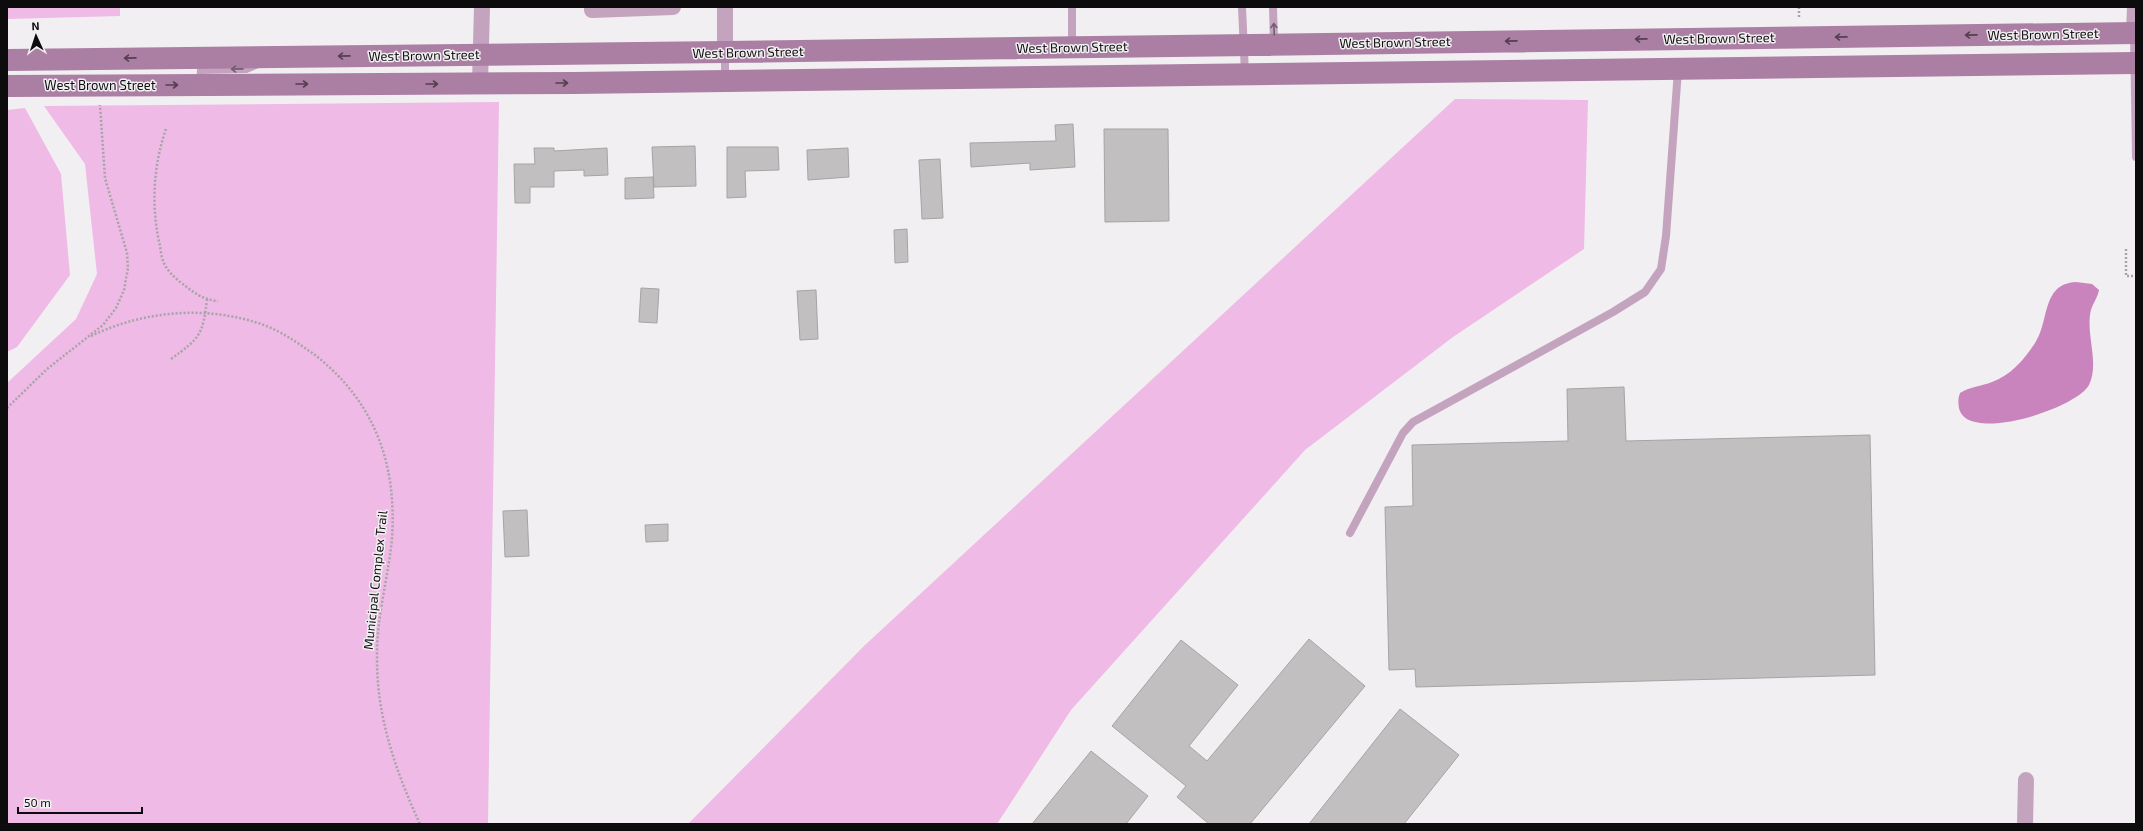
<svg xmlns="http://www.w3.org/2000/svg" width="2143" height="831" font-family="'Exo 2',sans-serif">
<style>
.green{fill:#efbae5}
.water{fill:#c984bd}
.building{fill:#c2bfc1;stroke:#a6a3a5}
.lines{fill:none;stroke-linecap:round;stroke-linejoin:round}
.path{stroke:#a6a4a6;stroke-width:2.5;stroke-dasharray:2 2;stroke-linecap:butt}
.lane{stroke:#c3a3bd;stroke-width:8}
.street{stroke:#c3a3bd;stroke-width:16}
.secondary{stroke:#ab7ea3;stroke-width:22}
.oneway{stroke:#715f6e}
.oneway2{stroke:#543f50}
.labels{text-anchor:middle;stroke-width:3;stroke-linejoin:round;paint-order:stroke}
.street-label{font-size:13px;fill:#0d0c0d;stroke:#f1eff1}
</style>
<rect width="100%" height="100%" fill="#f1eff1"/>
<!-- green -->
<path class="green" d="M 7,7 L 120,7 L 120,16 L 7,19 Z
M 1455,99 L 1588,100 L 1584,249 L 1453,337 L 1305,450 L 1071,710 L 997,824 L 688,824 L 864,646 Z
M 499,102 L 488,824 L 7,824 L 7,383 L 76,319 L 97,274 L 85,164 L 44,106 Z
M 25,108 L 61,174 L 70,275 L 17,347 L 7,352 L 7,110 Z"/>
<!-- water -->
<path class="water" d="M 2076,282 L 2092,284 L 2099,290 C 2098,297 2093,303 2091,310 C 2085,333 2100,363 2089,385 C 2076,409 1966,444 1959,408 C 1958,403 1958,398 1960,393 C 1969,387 1982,386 1992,382 C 2010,376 2025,359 2035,343 C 2050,321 2041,284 2076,282 Z"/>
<!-- building -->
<path class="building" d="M 1073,124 L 1075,167 L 1030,170 L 1030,163 L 971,167 L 970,143 L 1056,141 L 1055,125 Z
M 1104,129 L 1168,129 L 1169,221 L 1105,222 Z
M 695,146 L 696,186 L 654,187 L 652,147 Z
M 727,147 L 778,147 L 779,170 L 745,171 L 746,197 L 727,198 Z
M 534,148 L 554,148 L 554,151 L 607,148 L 608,175 L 584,176 L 584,170 L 554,171 L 554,187 L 530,187 L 530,203 L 515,203 L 514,164 L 535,164 Z
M 848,148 L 849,177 L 808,180 L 807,150 Z
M 940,159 L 943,218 L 922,219 L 919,160 Z
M 653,177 L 654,198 L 625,199 L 625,178 Z
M 907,229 L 908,262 L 895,263 L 894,230 Z
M 641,288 L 659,289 L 657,323 L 639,322 Z
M 816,290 L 818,339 L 800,340 L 797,291 Z
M 1624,387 L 1626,441 L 1870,435 L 1875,675 L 1416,687 L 1415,669 L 1389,670 L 1385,507 L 1413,506 L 1412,445 L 1568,441 L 1567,389 Z
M 527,510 L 529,556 L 505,557 L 503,511 Z
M 668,524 L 668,541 L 646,542 L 645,525 Z
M 1309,639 L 1365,686 L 1250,824 L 1209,824 L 1177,797 L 1186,786 L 1112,726 L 1181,640 L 1238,685 L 1189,746 L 1207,761 Z
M 1400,709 L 1459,755 L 1404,824 L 1309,824 Z
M 1091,751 L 1148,796 L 1126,824 L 1032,824 Z"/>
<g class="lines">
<!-- path -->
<path class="path" d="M 1799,7 L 1799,18
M 166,129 C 153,166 151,208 160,246 C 161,253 162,261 166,267 C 171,275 180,282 188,288 C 197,295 206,300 218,301
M 2126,249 L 2126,276 L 2136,276
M 91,336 C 143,311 205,305 261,324 C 281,331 298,343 315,355 C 375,402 397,464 392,539 C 388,579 376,619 377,660 C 377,718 396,772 420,824
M 171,359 C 200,338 203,335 207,299
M 7,408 L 47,369 L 103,325 L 116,308 L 124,290 L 128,268 L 127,253 L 105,178 L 100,105"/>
<!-- lane -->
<path class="lane" d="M 1242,7 L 1245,74
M 1273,7 L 1274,44
M 2134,33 L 2136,157
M 1072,46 L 1072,7
M 725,53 L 725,79
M 200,84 L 201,70 L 246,69 L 258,64
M 1350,533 L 1403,433 L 1413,422 L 1613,312 L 1645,292 L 1661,269 L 1666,236 L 1678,70"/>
<!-- street -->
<path class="street" d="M 592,7 L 592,10 L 673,7
M 2134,33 L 2135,7
M 725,52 L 725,7
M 480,83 L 482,7
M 2025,824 L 2026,780"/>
<!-- secondary -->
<path class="secondary" d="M 7,60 L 725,52 L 2136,33
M 7,86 L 574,83 L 2136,63"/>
</g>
<!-- one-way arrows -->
<defs><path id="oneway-shaft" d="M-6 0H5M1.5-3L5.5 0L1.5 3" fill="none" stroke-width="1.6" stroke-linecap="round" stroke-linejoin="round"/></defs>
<g class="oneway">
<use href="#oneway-shaft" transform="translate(1274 29) rotate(-92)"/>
<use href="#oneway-shaft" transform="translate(237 69) rotate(179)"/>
</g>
<g class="oneway2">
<use href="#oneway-shaft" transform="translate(1971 35) rotate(179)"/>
<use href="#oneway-shaft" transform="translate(1841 37) rotate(179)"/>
<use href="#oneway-shaft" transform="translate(1641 39) rotate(179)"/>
<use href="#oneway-shaft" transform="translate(1511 41) rotate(179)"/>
<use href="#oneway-shaft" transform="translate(344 56) rotate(179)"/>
<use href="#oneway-shaft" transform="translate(130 58) rotate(179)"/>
<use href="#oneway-shaft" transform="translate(562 83)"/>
<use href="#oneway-shaft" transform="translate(302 84)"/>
<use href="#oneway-shaft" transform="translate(432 84)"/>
<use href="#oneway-shaft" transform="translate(172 85)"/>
</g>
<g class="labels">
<!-- street labels -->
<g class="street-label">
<text transform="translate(2043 34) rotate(-1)" y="5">West Brown Street</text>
<text transform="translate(1719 38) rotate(-1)" y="5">West Brown Street</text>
<text transform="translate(1395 42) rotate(-1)" y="5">West Brown Street</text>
<text transform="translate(1072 47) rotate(-1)" y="5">West Brown Street</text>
<text transform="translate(748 52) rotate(-1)" y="5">West Brown Street</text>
<text transform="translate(424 55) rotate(-1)" y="5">West Brown Street</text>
<text x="100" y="90">West Brown Street</text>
<text transform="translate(375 580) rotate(-84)" y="5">Municipal Complex Trail</text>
</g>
</g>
<!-- border -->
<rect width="2143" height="831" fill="none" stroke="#0d0c0d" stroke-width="16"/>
<!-- north arrow -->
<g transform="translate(36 36) rotate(357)" stroke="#f1eff1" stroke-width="3" paint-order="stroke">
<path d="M0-3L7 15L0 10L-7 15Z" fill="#0d0c0d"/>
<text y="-6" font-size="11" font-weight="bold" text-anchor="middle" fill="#0d0c0d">N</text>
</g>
<!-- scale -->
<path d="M18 807v6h124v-6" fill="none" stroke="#0d0c0d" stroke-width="2"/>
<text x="24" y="807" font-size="12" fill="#0d0c0d" stroke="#f1eff1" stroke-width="3" paint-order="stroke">50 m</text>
</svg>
